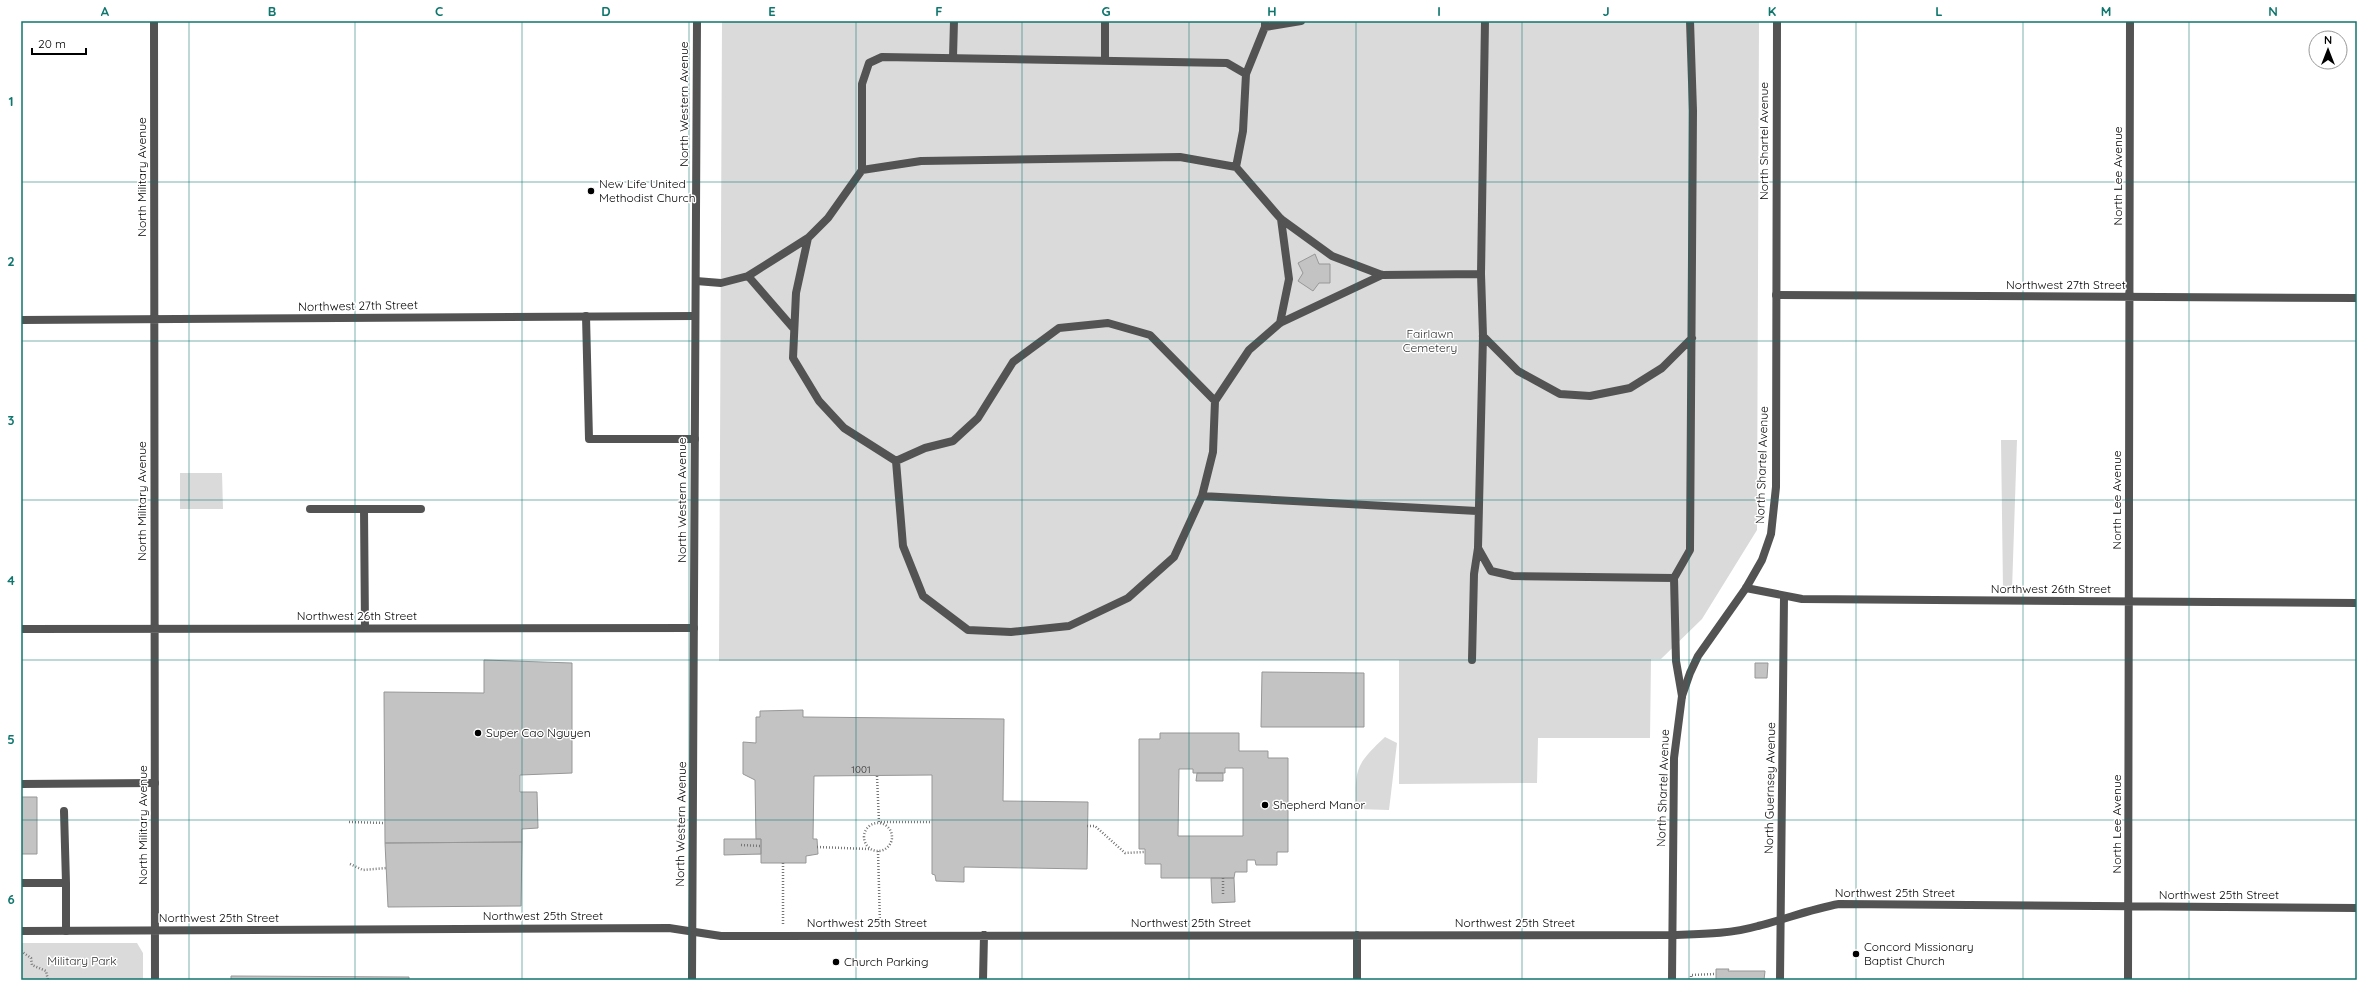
<svg xmlns="http://www.w3.org/2000/svg" width="2378" height="1001" font-family="Quicksand,sans-serif">
<style>
.green{fill:#dadada}
.building{fill:#c3c3c3;stroke:#979797;fill-rule:evenodd}
.lines{fill:none;stroke-linecap:round;stroke-linejoin:round}
.path{stroke:#757575;stroke-width:2.5;stroke-dasharray:1 2;stroke-linecap:butt}
.service{stroke:#535353;stroke-width:8}
.minor{stroke:#535353;stroke-width:8}
.tertiary{stroke:#535353;stroke-width:8}
.grid{fill:none;stroke:#0f766e;stroke-width:1;stroke-opacity:0.55}
.poi-dot{fill:#000;stroke:#fff;stroke-width:1.5}
.labels{text-anchor:middle;stroke-width:3;stroke-linejoin:round;paint-order:stroke}
.number-label{font-size:10px;fill:#313131}
.street-label{font-size:12px;fill:#000;stroke:#fff}
.poi-label{font-size:12px;fill:#000;stroke:#fff;text-anchor:start}
.park-label{font-size:12px;fill:#313131;stroke:#fff}
.neatline{fill:none;stroke:#0f766e;stroke-width:1.5}
.grid-label{font-size:13px;text-anchor:middle;font-weight:bold;fill:#0f766e}
</style>
<rect width="100%" height="100%" fill="#fff"/>
<!-- green -->
<path class="green" d="M 722,21 L 1759,21 L 1757,530 L 1702,619 L 1661,659 L 1651,659 L 1650,738 L 1538,738 L 1537,783 L 1399,784 L 1399,660 L 719,661 Z
M 2001,440 L 2017,440 L 2012,590 L 2003,589 Z
M 180,473 L 222,473 L 223,509 L 180,509 Z
M 1385,737 L 1397,743 L 1389,810 L 1356,809 C 1355,769 1355,765 1385,737 Z
M 21,943 L 137,943 L 143,953 L 143,980 L 21,980 Z"/>
<!-- building -->
<path class="building" d="M 1315,254 L 1319,264 L 1330,264 L 1330,283 L 1319,283 L 1313,291 L 1298,281 L 1303,273 L 1298,263 Z
M 484,660 L 572,663 L 572,773 L 520,775 L 520,792 L 537,792 L 538,828 L 522,829 L 522,842 L 385,843 L 384,692 L 484,693 Z
M 1755,663 L 1768,663 L 1767,678 L 1755,678 Z
M 1262,672 L 1364,673 L 1364,727 L 1261,727 Z
M 803,710 L 803,717 L 1004,719 L 1003,801 L 1088,802 L 1087,869 L 964,867 L 964,882 L 936,881 L 935,875 L 932,874 L 932,775 L 814,776 L 813,839 L 817,839 L 818,854 L 806,856 L 806,863 L 761,863 L 761,839 L 756,839 L 755,780 L 743,774 L 743,742 L 756,743 L 756,717 L 760,717 L 760,711 Z
M 1160,733 L 1239,733 L 1239,751 L 1268,751 L 1268,758 L 1288,758 L 1288,852 L 1277,852 L 1277,865 L 1256,865 L 1255,860 L 1247,860 L 1247,872 L 1235,872 L 1234,878 L 1161,878 L 1161,864 L 1145,864 L 1145,849 L 1139,849 L 1139,739 L 1160,739 ZM 1225,768 L 1243,768 L 1243,836 L 1178,836 L 1179,769 L 1193,769 L 1193,773 L 1225,773 Z
M 1197,773 L 1223,773 L 1223,781 L 1196,781 Z
M 21,797 L 37,797 L 37,854 L 21,854 Z
M 724,839 L 761,839 L 761,854 L 724,855 Z
M 522,842 L 521,906 L 388,907 L 385,843 Z
M 1211,878 L 1234,878 L 1235,902 L 1212,903 Z
M 1716,969 L 1729,969 L 1728,971 L 1765,971 L 1764,980 L 1716,980 Z
M 231,976 L 409,977 L 409,980 L 231,980 Z"/>
<g class="lines">
<!-- path -->
<path class="path" d="M 877,776 L 879,822 L 932,822
M 349,822 L 385,823
M864 837a14 14 0 1 1 28 0a14 14 0 1 1-28 0Z
M 1087,826 L 1095,826 L 1125,853 L 1145,852
M 741,845 L 761,846
M 817,847 L 869,849
M 878,851 L 880,924
M 783,863 L 783,924
M 350,864 L 363,870 L 387,868
M 1223,894 L 1223,878
M 21,951 L 31,958 L 32,965 L 46,971 L 48,980
M 1691,980 L 1691,975 L 1716,974"/>
<!-- service -->
<path class="service" d="M 1105,21 L 1105,61
M 1485,21 L 1481,274 L 1483,336 L 1478,548 L 1491,571 L 1513,576 L 1674,578
M 1265,27 L 1301,21
M 953,57 L 954,21
M 1246,74 L 1265,27 L 1265,21
M 862,170 L 862,84 L 869,63 L 882,57 L 1227,63 L 1246,74 L 1243,131 L 1236,167 L 1281,219 L 1332,256 L 1382,275 L 1481,274
M 748,276 L 808,238
M 696,281 L 721,283 L 748,276 L 794,329
M 586,316 L 589,439 L 695,439
M 1280,323 L 1289,279 L 1281,219
M 1483,336 L 1518,371 L 1560,394 L 1590,396 L 1630,388 L 1662,368 L 1692,338
M 896,461 L 903,546 L 923,596 L 968,630 L 1011,632 L 1069,626 L 1128,598 L 1174,557 L 1202,496 L 1213,452 L 1215,401 L 1249,350 L 1280,323 L 1382,275
M 896,461 L 844,428 L 819,401 L 793,358 L 796,293 L 808,238 L 828,218 L 862,170 L 921,161 L 1180,157 L 1236,167
M 896,461 L 925,448 L 953,441 L 978,418 L 1013,362 L 1059,328 L 1108,323 L 1150,335 L 1215,401
M 1202,496 L 1477,511
M 310,509 L 421,509
M 364,509 L 365,628
M 1472,660 L 1474,574 L 1478,548
M 1682,696 L 1676,661 L 1674,578 L 1690,550 L 1693,111 L 1690,21
M 21,784 L 155,783
M 64,811 L 66,883
M 21,883 L 66,883 L 66,931
M 1780,980 L 1784,596"/>
<!-- minor -->
<path class="minor" d="M 154,21 L 155,980
M 1776,295 L 2357,298
M 21,320 L 695,316
M 1746,588 L 1802,599 L 2357,603
M 21,629 L 694,628
M 21,931 L 669,928 L 721,936 L 1672,935 C 1701,934 1730,934 1758,926 C 1786,919 1811,909 1839,904 L 2357,908
M 983,980 L 984,935
M 1357,980 L 1357,935
M 2128,980 L 2130,21"/>
<!-- tertiary -->
<path class="tertiary" d="M 692,980 L 697,21
M 1672,980 L 1674,758 L 1682,696 L 1690,673 L 1698,656 L 1746,588 L 1762,560 L 1771,534 L 1776,487 L 1777,21"/>
</g>
<!-- grid -->
<path class="grid" d="M 189,21 L 189,980M 355,21 L 355,980M 522,21 L 522,980M 689,21 L 689,980M 856,21 L 856,980M 1022,21 L 1022,980M 1189,21 L 1189,980M 1356,21 L 1356,980M 1522,21 L 1522,980M 1689,21 L 1689,980M 1856,21 L 1856,980M 2023,21 L 2023,980M 2189,21 L 2189,980M 21,182 L 2357,182M 21,341 L 2357,341M 21,500 L 2357,500M 21,660 L 2357,660M 21,820 L 2357,820"/>
<!-- markers -->
<g class="poi-dot">
<circle cx="591" cy="191" r="4"/>
<circle cx="478" cy="733" r="4"/>
<circle cx="1265" cy="805" r="4"/>
<circle cx="1856" cy="954" r="4"/>
<circle cx="836" cy="962" r="4"/>
</g>
<g class="labels">
<!-- number labels -->
<g class="number-label">
<text x="861" y="773">1001</text>
</g>
<!-- street labels -->
<g class="street-label">
<text transform="translate(684 104) rotate(-90)" y="4">North Western Avenue</text>
<text transform="translate(1764 141) rotate(-90)" y="4">North Shartel Avenue</text>
<text transform="translate(2118 176) rotate(-90)" y="4">North Lee Avenue</text>
<text transform="translate(142 177) rotate(-90)" y="4">North Military Avenue</text>
<text x="2066" y="289">Northwest 27th Street</text>
<text transform="translate(358 306) rotate(-1)" y="4">Northwest 27th Street</text>
<text transform="translate(1762 465) rotate(-88)" y="4">North Shartel Avenue</text>
<text transform="translate(682 500) rotate(-90)" y="4">North Western Avenue</text>
<text transform="translate(2117 500) rotate(-90)" y="4">North Lee Avenue</text>
<text transform="translate(142 501) rotate(-90)" y="4">North Military Avenue</text>
<text x="2051" y="593">Northwest 26th Street</text>
<text x="357" y="620">Northwest 26th Street</text>
<text transform="translate(1663 788) rotate(-88)" y="4">North Shartel Avenue</text>
<text transform="translate(1770 788) rotate(-89)" y="4">North Guernsey Avenue</text>
<text transform="translate(681 824) rotate(-89)" y="4">North Western Avenue</text>
<text transform="translate(2117 824) rotate(-90)" y="4">North Lee Avenue</text>
<text transform="translate(143 825) rotate(-90)" y="4">North Military Avenue</text>
<text x="1895" y="897">Northwest 25th Street</text>
<text x="2219" y="899">Northwest 25th Street</text>
<text x="543" y="920">Northwest 25th Street</text>
<text x="219" y="922">Northwest 25th Street</text>
<text x="867" y="927">Northwest 25th Street</text>
<text x="1191" y="927">Northwest 25th Street</text>
<text x="1515" y="927">Northwest 25th Street</text>
</g>
<!-- poi labels -->
<g class="poi-label">
<text x="599" y="188">New Life United<tspan x="599" dy="14">Methodist Church</tspan></text>
<text x="486" y="737">Super Cao Nguyen</text>
<text x="1273" y="809">Shepherd Manor</text>
<text x="1864" y="951">Concord Missionary<tspan x="1864" dy="14">Baptist Church</tspan></text>
<text x="844" y="966">Church Parking</text>
</g>
<!-- park labels -->
<g class="park-label">
<text x="1430" y="338">Fairlawn<tspan x="1430" dy="14">Cemetery</tspan></text>
<text x="82" y="965">Military Park</text>
</g>
</g>
<!-- border -->
<rect width="2378" height="1001" fill="none" stroke="#ffffff" stroke-width="44"/>
<!-- north arrow -->
<g transform="translate(2328 50)"><circle r="19" fill="#ffffff" stroke="#999999"/>
<path d="M0-3L7 15L0 10L-7 15Z" fill="#000000"/>
<text y="-6" font-size="11" font-weight="bold" text-anchor="middle" fill="#000000">N</text>
</g>
<!-- scale -->
<path d="M32 48v6h54v-6" fill="none" stroke="#000000" stroke-width="2"/>
<text x="38" y="48" font-size="12" fill="#000000" stroke="#ffffff" stroke-width="3" paint-order="stroke">20 m</text>
<rect x="22" y="22" width="2334" height="957" class="neatline"/>
<g class="grid-label">
<text x="105" y="16">A</text>
<text x="272" y="16">B</text>
<text x="439" y="16">C</text>
<text x="606" y="16">D</text>
<text x="772" y="16">E</text>
<text x="939" y="16">F</text>
<text x="1106" y="16">G</text>
<text x="1272" y="16">H</text>
<text x="1439" y="16">I</text>
<text x="1606" y="16">J</text>
<text x="1772" y="16">K</text>
<text x="1939" y="16">L</text>
<text x="2106" y="16">M</text>
<text x="2273" y="16">N</text>
<text x="11" y="106">1</text>
<text x="11" y="266">2</text>
<text x="11" y="425">3</text>
<text x="11" y="585">4</text>
<text x="11" y="744">5</text>
<text x="11" y="904">6</text>
</g>
</svg>
